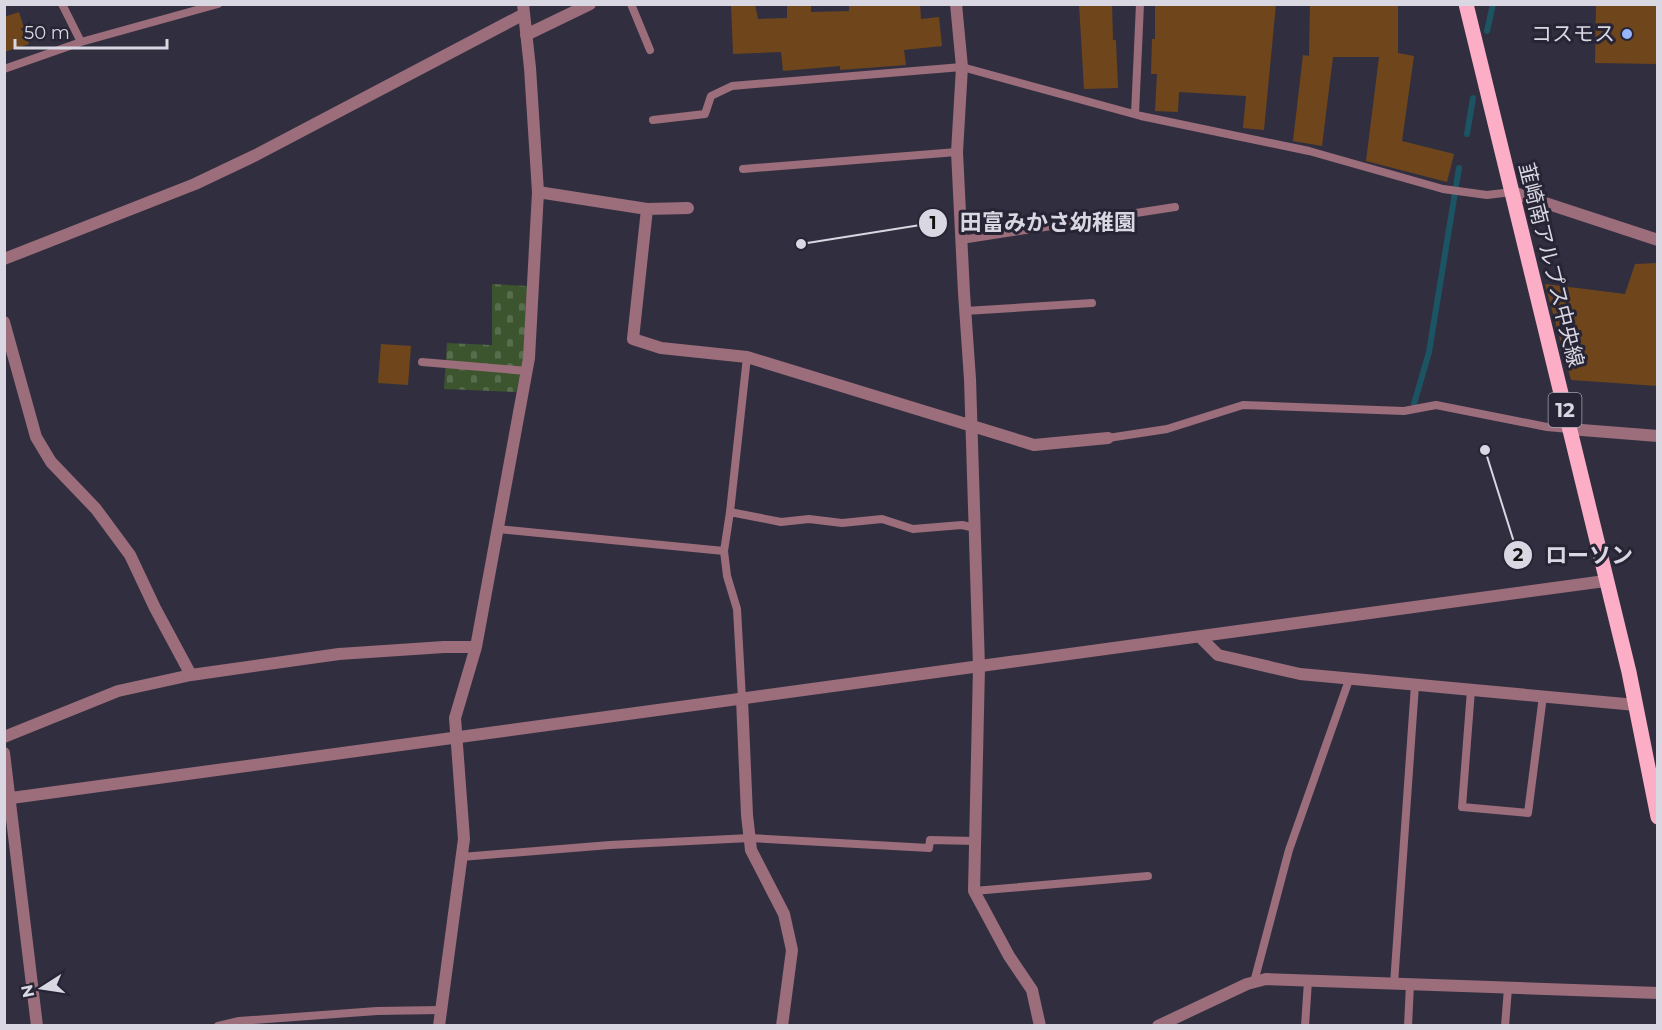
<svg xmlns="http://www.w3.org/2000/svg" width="1662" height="1030" font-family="Montserrat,'Noto Sans JP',sans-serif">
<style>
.cemetery{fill:url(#cemetery-stones)}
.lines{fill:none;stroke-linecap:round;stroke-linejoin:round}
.stream{stroke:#1c5464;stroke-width:6}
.building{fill:#6f461c}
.service{stroke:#9c6d7b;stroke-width:8}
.minor{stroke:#9c6d7b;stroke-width:12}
.tertiary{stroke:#9c6d7b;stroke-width:12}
.primary{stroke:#fbaec5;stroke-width:15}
.poi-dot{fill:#98b6fd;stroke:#272535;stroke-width:2}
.labels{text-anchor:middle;stroke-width:6;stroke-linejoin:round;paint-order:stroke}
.shield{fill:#272535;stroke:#a3a2ae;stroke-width:1.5}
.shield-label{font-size:20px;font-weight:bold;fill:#d8d7e2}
.poi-label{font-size:21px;fill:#d8d7e2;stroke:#272535;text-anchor:end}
.street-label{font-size:21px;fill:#d8d7e2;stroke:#272535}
.leader{fill:none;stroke:#d8d7e2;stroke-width:2}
.callout-dot{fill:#d8d7e2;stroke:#272535;stroke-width:2}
.mark-label{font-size:18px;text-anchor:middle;font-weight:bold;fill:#111}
.callout-label{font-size:22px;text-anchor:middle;font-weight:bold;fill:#d8d7e2;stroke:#272535;stroke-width:6;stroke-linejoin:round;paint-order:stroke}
</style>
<defs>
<pattern id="cemetery-stones" width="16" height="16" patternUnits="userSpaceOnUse" patternTransform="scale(1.5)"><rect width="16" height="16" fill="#3c552f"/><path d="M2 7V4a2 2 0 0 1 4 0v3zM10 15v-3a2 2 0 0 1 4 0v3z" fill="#576d4d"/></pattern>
</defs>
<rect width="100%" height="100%" fill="#312f3f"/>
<!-- cemetery -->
<path class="cemetery" d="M 492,284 L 528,286 L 525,350 L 516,392 L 444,389 L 447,343 L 492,345 Z"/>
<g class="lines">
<!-- stream -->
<path class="stream" d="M 1487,31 L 1493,4
M 1467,134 L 1473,98
M 1414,404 L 1429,352 L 1459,168"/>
</g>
<!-- building -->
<path class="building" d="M 731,4 L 755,4 L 758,19 L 787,18 L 787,4 L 811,4 L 811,12 L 849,11 L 849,4 L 920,4 L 921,19 L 939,17 L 942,46 L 904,50 L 906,65 L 840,70 L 840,66 L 783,71 L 781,52 L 733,54 Z
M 1079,4 L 1112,4 L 1113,40 L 1116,40 L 1118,88 L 1084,89 Z
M 1155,4 L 1276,4 L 1264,130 L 1243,128 L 1246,96 L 1179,92 L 1178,112 L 1155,111 L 1157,74 L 1151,74 L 1152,39 L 1155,39 Z
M 1310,4 L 1398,4 L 1398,53 L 1414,56 L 1402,141 L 1454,154 L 1447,182 L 1366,161 L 1379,57 L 1333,57 L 1322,146 L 1293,141 L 1303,55 L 1309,56 Z
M 1596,4 L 1658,4 L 1658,64 L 1595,63 Z
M 19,12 L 29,44 L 4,52 L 4,17 Z
M 1658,263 L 1658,386 L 1571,380 L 1545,284 L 1625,294 L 1635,264 Z
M 381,344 L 411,346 L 408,385 L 378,383 Z"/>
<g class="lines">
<!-- service -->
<path class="service" d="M 62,4 L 81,42
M 631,4 L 650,50
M 4,69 L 81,42 L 218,4
M 1135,114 L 1140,4
M 653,120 L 705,114 L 711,96 L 732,86 L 962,67 L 1141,116 L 1309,151 L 1443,189 L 1487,195 L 1512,192
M 743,169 L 957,152
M 961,240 L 1175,207
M 965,311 L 1092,303
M 422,362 L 527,371
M 1108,438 L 1167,429 L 1243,405 L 1404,411 L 1436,405 L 1547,427 L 1569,429
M 730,512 L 781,522 L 809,519 L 842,523 L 882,519 L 913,529 L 962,525 L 975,528
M 498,529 L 724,551
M 1471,690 L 1462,807 L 1528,813 L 1543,696
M 742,699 L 737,609 L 727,576 L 724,551 L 730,512 L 747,357
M 461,857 L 610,845 L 750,838 L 929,848 L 930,840 L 975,841
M 974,891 L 1148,876
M 1254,982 L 1289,850 L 1349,680
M 1394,984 L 1415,685
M 218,1026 L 239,1021 L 377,1011 L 440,1010
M 1305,1026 L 1308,981
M 1408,1026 L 1410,984
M 1505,1026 L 1508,988"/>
<!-- minor -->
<path class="minor" d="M 956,4 L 962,67 L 957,152 L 964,293 L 970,379 L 979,667 L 974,891 L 1009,956 L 1032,990 L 1040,1026
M 526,35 L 590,4
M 538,192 L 647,209 L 633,339 L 661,348 L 747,357 L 1034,445 L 1108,438
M 1512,192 L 1658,240
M 647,209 L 688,208
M 4,259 L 195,184 L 256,155 L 524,14
M 4,322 L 36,437 L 51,462 L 96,509 L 130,555 L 155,608 L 191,675
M 1569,429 L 1658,436
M 1200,637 L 1218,655 L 1300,674 L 1636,705
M 742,699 L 747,815 L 751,850 L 784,914 L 792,950 L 782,1026
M 4,737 L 118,691 L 191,675 L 339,654 L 444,647 L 476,647
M 4,753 L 37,1026
M 439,1026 L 464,839 L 455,718 L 476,647 L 529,358 L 538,192 L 530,68 L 523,4
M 1158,1026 L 1247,984 L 1266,979 L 1658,993"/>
<!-- tertiary -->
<path class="tertiary" d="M 4,799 L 1605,581"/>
<!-- primary -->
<path class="primary" d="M 1466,4 L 1629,672 L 1658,817"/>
</g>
<!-- markers -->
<circle class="poi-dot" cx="1627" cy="34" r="6"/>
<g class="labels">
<!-- shield labels -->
<rect class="shield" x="1548.5" y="393" width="33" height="34" rx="4.5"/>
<g class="shield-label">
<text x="1565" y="417">12</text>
</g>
<!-- poi labels -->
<g class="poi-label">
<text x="1615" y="41">コスモス</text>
</g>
<!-- street labels -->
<g class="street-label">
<text transform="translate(1551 265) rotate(76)" y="7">韮崎南アルプス中央線</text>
</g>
</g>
<!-- callouts -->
<path class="leader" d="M801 244L933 223M1485 450L1518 555"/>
<g class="callout-dot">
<circle cx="801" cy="244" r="6"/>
<circle cx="1485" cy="450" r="6"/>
<circle cx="933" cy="223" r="15"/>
<circle cx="1518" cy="555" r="15"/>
</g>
<g class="mark-label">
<text x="933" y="229">1</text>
<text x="1518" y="561">2</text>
</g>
<g class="callout-label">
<text x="1048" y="230">田富みかさ幼稚園</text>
<text x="1589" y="563">ローソン</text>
</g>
<!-- border -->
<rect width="1662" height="1030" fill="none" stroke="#d8d7e2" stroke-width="12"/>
<!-- north arrow -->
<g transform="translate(42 988) rotate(258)" stroke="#272535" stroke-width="4.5" paint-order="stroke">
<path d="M0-4.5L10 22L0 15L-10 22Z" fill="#d8d7e2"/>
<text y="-9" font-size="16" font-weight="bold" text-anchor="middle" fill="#d8d7e2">N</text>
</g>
<!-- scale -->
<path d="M15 39v9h152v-9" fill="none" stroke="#d8d7e2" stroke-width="3"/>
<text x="24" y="39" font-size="18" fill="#d8d7e2" stroke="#272535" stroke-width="4.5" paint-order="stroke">50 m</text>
</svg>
